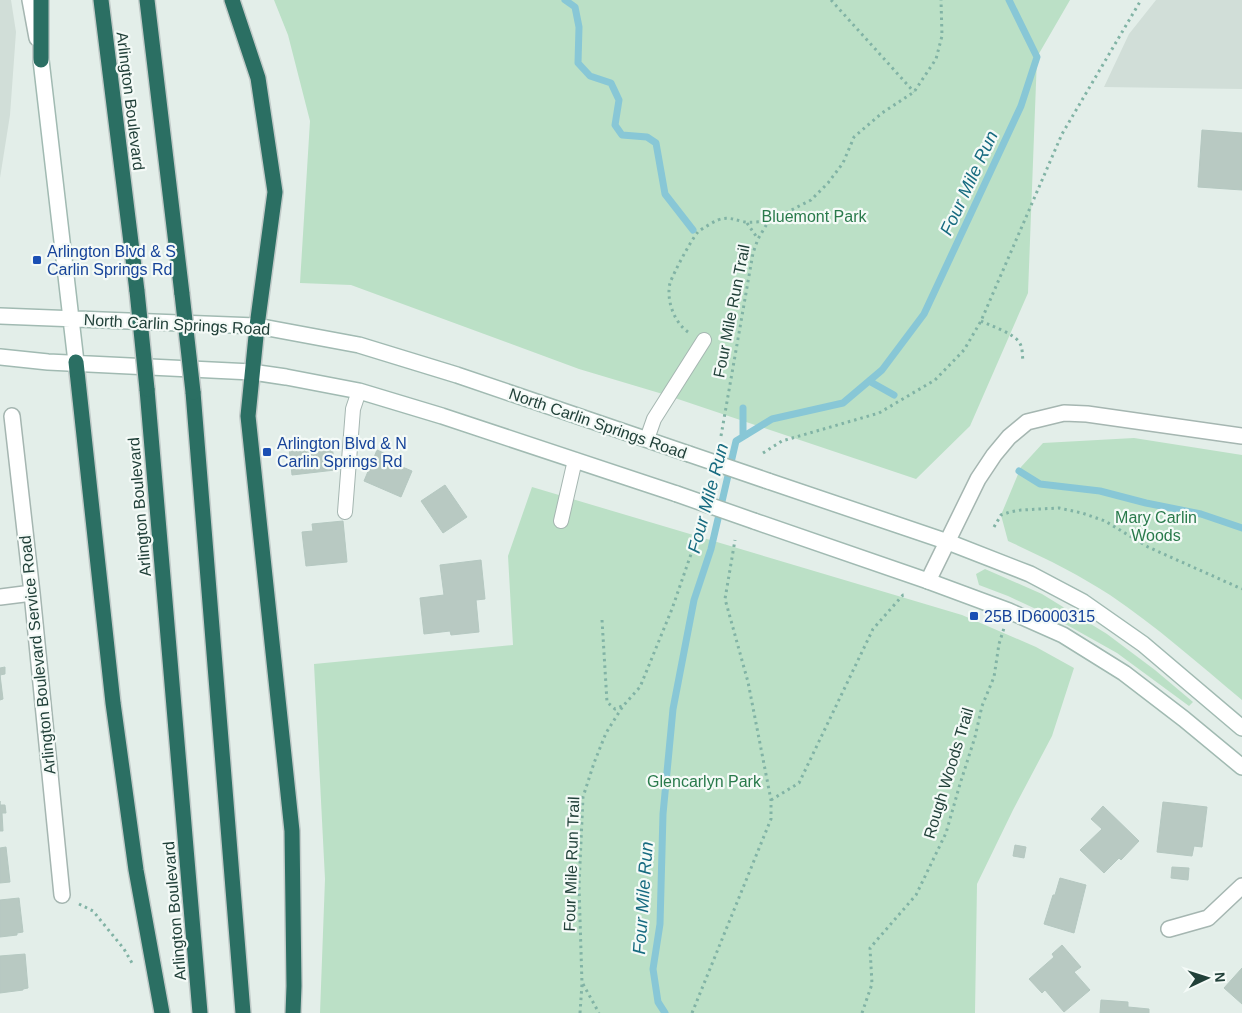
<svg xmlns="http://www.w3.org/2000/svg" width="1242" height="1013" font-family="Arial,sans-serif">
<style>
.built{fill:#d1ded8}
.green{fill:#bbe0c6}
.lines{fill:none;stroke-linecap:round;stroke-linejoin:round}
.stream{stroke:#88c7d6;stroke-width:7}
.building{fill:#b8c9c2;stroke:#b5c8c1}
.lane-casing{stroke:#a5b6b1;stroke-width:16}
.street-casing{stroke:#a5b6b1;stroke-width:18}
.secondary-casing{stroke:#a1bab2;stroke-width:18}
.highway-casing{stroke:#c1cac8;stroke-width:18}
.path{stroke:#81b3a5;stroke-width:3;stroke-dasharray:2.5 4;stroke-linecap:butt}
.lane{stroke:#fff;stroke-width:14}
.street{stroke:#fff;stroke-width:15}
.secondary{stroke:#fff;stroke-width:15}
.highway{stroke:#2b6f63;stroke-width:15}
.secondary-bridge-casing{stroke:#a1bab2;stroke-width:18;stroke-linecap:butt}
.highway-bridge-casing{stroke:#c1cac8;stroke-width:18;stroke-linecap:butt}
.secondary-bridge{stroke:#fff;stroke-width:15}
.highway-bridge{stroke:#2b6f63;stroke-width:15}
.transit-dot{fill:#1a4fb4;stroke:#f4faf7;stroke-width:2}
.labels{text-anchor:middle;stroke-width:4.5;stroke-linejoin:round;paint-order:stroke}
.street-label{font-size:16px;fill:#214039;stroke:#f4faf7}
.park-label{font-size:16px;fill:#297a4b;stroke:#f4faf7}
.transit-label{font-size:16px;fill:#164399;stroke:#f4faf7;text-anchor:start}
.water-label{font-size:18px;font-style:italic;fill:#176b80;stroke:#f4faf7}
</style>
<rect width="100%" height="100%" fill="#e3eee9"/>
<!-- built -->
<path class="built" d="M 0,0 L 11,0 L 16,32 L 10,115 L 0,178 Z
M 1156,0 L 1242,0 L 1242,89 L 1104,87 L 1129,34 Z"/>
<!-- green -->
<path class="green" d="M 274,0 L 1070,0 L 1037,57 L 1028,293 L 970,426 L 916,479 L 666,395 L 579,369 L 351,285 L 300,283 L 310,121 L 288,35 Z
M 1134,438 L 1242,455 L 1242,700 C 1199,664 1156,626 1110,595 C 1078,574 1043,557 1008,541 L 1001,515 L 1021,467 L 1043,443 Z
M 532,487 L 962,615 L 1036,647 L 1074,668 L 1052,736 L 1013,810 L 977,884 L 975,1013 L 320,1013 L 325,879 L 314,664 L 513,645 L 508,556 Z
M 985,569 L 1042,594 L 1107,634 L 1155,670 L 1193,702 L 1189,706 L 1117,653 L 1051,616 L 1008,596 L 979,585 L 976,574 Z"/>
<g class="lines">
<!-- stream -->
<path class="stream" d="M 565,0 L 575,7 L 579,27 L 578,63 L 590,76 L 611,83 L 619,100 L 615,125 L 622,135 L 647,137 L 656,143 L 665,194 L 693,230
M 869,381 L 894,395
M 743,436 L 743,408
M 1019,471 L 1040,484 L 1100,491 L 1146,503 L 1201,514 L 1242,528
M 665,1013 L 658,1002 L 653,969 L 660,924 L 663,814 L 673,709 L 694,600 L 711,549 L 736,441 L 772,419 L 843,403 L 882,370 L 924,314 L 1021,106 L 1037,57 L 1009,0"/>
</g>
<!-- building -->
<path class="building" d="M 1202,130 L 1242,133 L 1242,190 L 1198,187 Z
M 321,443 L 321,446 L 332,445 L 335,470 L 292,475 L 289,447 Z
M 377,450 L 402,461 L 400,466 L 412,471 L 401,497 L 364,481 Z
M 445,485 L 467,517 L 443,533 L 421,501 Z
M 343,521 L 347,562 L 306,566 L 302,532 L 313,531 L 312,524 Z
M 481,560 L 485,599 L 476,600 L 479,632 L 451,635 L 450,631 L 424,634 L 420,598 L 444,595 L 440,565 Z
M 5,667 L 5,674 L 0,675 L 0,668 Z
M 0,675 L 3,699 L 0,700 Z
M 0,801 L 0,805 L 5,805 L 6,813 L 2,813 L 3,831 L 0,831 Z
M 1163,802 L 1207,807 L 1202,847 L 1194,846 L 1192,856 L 1157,852 Z
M 1103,806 L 1139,841 L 1121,860 L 1119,858 L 1104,873 L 1080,850 L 1102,829 L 1091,819 Z
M 1015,845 L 1026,847 L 1024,858 L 1013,856 Z
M 6,847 L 10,882 L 0,883 L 0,848 Z
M 1172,867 L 1189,868 L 1188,880 L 1171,878 Z
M 1060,878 L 1086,885 L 1074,933 L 1044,924 L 1053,895 L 1055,895 Z
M 19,898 L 23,932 L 17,933 L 17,935 L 0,937 L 0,900 Z
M 1062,945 L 1081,967 L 1074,972 L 1090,990 L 1064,1012 L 1045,990 L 1042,993 L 1029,979 L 1054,957 L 1052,954 Z
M 25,954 L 28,988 L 23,989 L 23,990 L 0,993 L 0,956 Z
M 1242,968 L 1242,1004 L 1224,988 Z
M 1101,1000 L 1128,1002 L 1128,1007 L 1149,1009 L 1149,1013 L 1100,1013 Z"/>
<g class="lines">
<!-- lane casing -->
<g class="lane-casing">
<path id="lane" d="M 647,439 L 654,419 L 704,340
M 345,512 L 353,409 L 359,391
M 561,521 L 575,460"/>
</g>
<!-- street casing -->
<g class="street-casing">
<path id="street" d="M 30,0 L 37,38
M 12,416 L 32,593 L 62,895
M 928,581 L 978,479 L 994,455 L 1009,437 L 1027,422 L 1064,413 L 1087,414 L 1242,436
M 0,597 L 32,593
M 1169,929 L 1208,918 L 1242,886"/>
</g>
<!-- secondary casing -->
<g class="secondary-casing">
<path id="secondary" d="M 41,60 L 76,362
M 0,316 L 257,326 L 359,345 L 457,375 L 689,454
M 0,357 L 48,362 L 252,372 L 286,377 L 359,391 L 442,416 L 677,494
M 768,481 L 948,542 L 1030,574 L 1083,602 L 1143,644 L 1242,728
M 754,521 L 928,581 L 1009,611 L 1063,635 L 1124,673 L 1184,719 L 1242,767"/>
</g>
<!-- highway casing -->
<g class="highway-casing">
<path id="highway" d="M 41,0 L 41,60
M 101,0 L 137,291
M 147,0 L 182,294
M 232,0 L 258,78 L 275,192 L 257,326 L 248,416 L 292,831 L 294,986 L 293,1013
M 76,362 L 113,703 L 136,870 L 162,1013
M 147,389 L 200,1013
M 193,392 L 243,1013"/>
</g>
<!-- path -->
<path class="path" d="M 831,0 L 914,92
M 747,223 L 758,239
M 981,321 C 991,326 1013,333 1019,342 C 1023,347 1022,355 1023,361
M 688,332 C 674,322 666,300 670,283 C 674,272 691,240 698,232 C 703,228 713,222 718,220 C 728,216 735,220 745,222 C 750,223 761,221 768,222
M 721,436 L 753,253 L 758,239 L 768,222 L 811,200 L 828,183 L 843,163 L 854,137 L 882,113 L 914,92 L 936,59 L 942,36 L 941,0
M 763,453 L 782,441 L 879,413 L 935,380 L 964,350 L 981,321 L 1062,134 L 1141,0
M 994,527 L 1001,515 L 1010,512 L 1021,510 L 1059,508 L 1082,513 L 1105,521 L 1148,547 L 1242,589
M 602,620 L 607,702 L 615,709 L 622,706
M 771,800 L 799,783 L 873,629 L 903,595 L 905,595
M 79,904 L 93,911 L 124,949 L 132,963
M 583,984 L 599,1013
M 580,1013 L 582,984 L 579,886 L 583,797 L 594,763 L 606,733 L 623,706 L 640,687 L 672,609 L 699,531
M 692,1013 L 771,819 L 771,800 L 748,682 L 725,599 L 735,540
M 862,1013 L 872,984 L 870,948 L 916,895 L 946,833 L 960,784 L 975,737 L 982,706 L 994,677 L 999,644 L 1004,628"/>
<!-- lane -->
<use href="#lane" class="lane"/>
<!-- street -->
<use href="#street" class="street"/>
<!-- secondary -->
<use href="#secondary" class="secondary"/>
<!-- highway -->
<use href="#highway" class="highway"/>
<!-- secondary-bridge casing -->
<g class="secondary-bridge-casing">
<path id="secondary-bridge" d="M 689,454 L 768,481
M 677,494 L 754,521"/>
</g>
<!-- highway-bridge casing -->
<g class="highway-bridge-casing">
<path id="highway-bridge" d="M 137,291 L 147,389
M 182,294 L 193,392"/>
</g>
<!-- secondary-bridge -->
<use href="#secondary-bridge" class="secondary-bridge"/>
<!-- highway-bridge -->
<use href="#highway-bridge" class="highway-bridge"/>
</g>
<!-- markers -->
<g class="transit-dot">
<rect x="32" y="255" width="10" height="10" rx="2.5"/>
<rect x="262" y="447" width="10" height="10" rx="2.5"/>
<rect x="969" y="611" width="10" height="10" rx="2.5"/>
</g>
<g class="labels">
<!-- street labels -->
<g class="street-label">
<text transform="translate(131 101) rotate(83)" y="6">Arlington Boulevard</text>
<text transform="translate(731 311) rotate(-79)" y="6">Four Mile Run Trail</text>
<text transform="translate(177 324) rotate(3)" y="6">North Carlin Springs Road</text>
<text transform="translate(598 423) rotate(19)" y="6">North Carlin Springs Road</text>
<text transform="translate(139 507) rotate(-95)" y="6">Arlington Boulevard</text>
<text transform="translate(37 655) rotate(-96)" y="6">Arlington Boulevard Service Road</text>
<text transform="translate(948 773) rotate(-73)" y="6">Rough Woods Trail</text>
<text transform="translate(571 864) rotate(-88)" y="6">Four Mile Run Trail</text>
<text transform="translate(174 911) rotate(-95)" y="6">Arlington Boulevard</text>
</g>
<!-- park labels -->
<g class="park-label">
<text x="814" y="222">Bluemont Park</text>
<text x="1156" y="523">Mary Carlin<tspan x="1156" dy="18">Woods</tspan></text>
<text x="704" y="787">Glencarlyn Park</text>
</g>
<!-- transit labels -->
<g class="transit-label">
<text x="47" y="257">Arlington Blvd &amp; S<tspan x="47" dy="18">Carlin Springs Rd</tspan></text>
<text x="277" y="449">Arlington Blvd &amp; N<tspan x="277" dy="18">Carlin Springs Rd</tspan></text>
<text x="984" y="622">25B ID6000315</text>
</g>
<!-- water labels -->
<g class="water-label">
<text transform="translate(969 183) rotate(-65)" y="6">Four Mile Run</text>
<text transform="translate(708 498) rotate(-75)" y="6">Four Mile Run</text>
<text transform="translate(643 898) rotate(-86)" y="6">Four Mile Run</text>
</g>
</g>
<!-- north arrow -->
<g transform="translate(1207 978) rotate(86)" stroke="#f4faf7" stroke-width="4" paint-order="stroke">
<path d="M0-4L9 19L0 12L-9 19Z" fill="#214039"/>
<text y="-8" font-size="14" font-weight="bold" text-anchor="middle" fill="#214039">N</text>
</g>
</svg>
